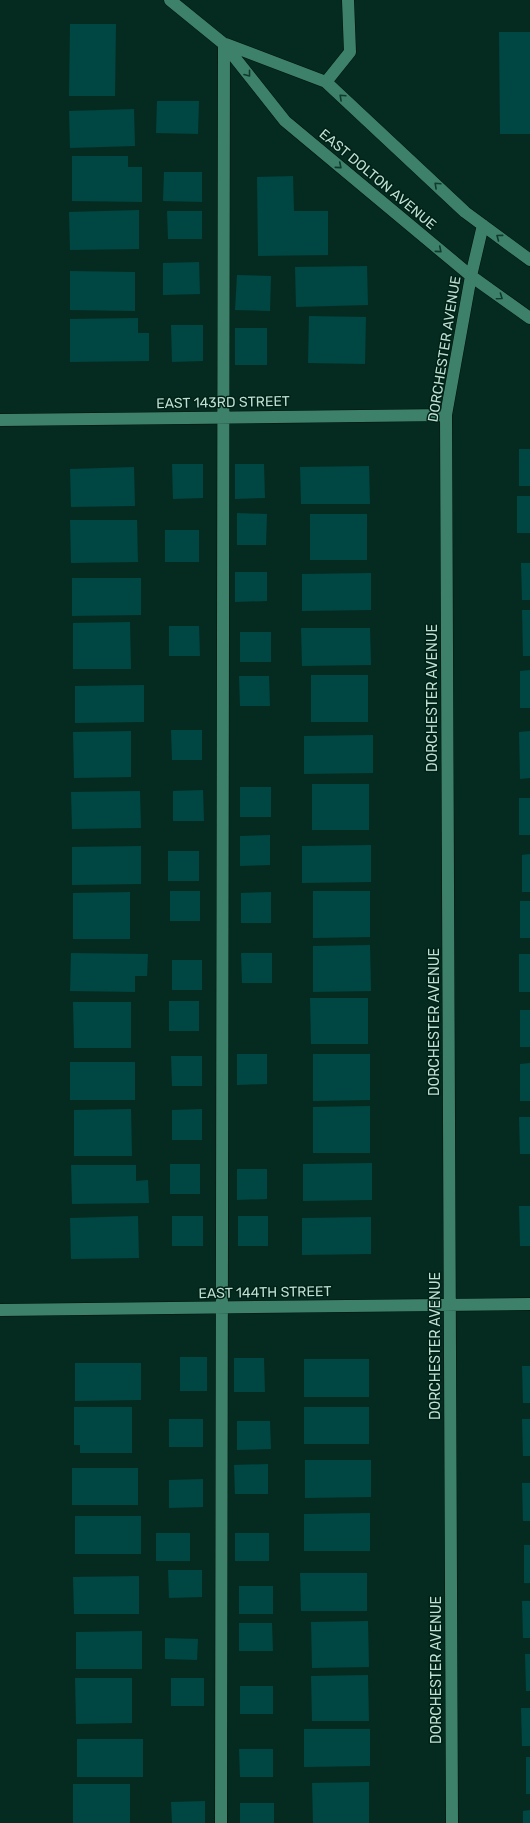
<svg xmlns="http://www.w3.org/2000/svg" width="530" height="1823" font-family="Rubik,sans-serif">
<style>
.building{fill:#004643}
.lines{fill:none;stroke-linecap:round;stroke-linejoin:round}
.minor-casing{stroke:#00120b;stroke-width:13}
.minor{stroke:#3d816b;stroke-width:12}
.oneway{stroke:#0f3a2c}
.labels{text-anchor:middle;stroke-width:3;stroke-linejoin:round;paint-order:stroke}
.street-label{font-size:14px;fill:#bedfd2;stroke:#002217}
</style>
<rect width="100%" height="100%" fill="#052b20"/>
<!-- building -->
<path class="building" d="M 70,24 L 116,24 L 115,96 L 69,96 Z
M 499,32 L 530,32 L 530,134 L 500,134 Z
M 157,101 L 199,101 L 198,134 L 156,133 Z
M 134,109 L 135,146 L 70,148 L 69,111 Z
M 72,156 L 128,156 L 128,167 L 142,167 L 142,202 L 72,201 Z
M 164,172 L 202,172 L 202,202 L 163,201 Z
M 293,176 L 294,211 L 328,211 L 328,255 L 258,256 L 257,177 Z
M 139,210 L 139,249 L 70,250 L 69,212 Z
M 167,211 L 202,211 L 202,239 L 168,239 Z
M 199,262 L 200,294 L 163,295 L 163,263 Z
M 367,266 L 368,305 L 296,307 L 295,267 Z
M 70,271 L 135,272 L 135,311 L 70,310 Z
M 237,275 L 271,276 L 270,311 L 235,310 Z
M 309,316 L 366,317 L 365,364 L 308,363 Z
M 138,318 L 138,333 L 149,333 L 149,361 L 70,362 L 70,319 Z
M 171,325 L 203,325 L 203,361 L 172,362 Z
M 235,328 L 267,328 L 267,365 L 235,365 Z
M 519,449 L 530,449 L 530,486 L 519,486 Z
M 172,464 L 203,464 L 203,498 L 173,499 Z
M 235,464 L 264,464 L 265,498 L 235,499 Z
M 369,466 L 370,504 L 301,504 L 300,467 Z
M 134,467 L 135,506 L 71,507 L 70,469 Z
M 517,496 L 530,496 L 530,533 L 517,533 Z
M 237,513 L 267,514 L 266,545 L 237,545 Z
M 310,514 L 367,514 L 367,560 L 310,560 Z
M 70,520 L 137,520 L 138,562 L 71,563 Z
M 165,530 L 199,530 L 199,562 L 165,562 Z
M 521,563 L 530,563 L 530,600 L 522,600 Z
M 235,572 L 267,572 L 267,601 L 235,602 Z
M 371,573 L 371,610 L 302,611 L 302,574 Z
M 72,578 L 141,578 L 141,615 L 72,616 Z
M 522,610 L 530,610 L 530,656 L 523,656 Z
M 130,622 L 131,669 L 73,669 L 73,623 Z
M 169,626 L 199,626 L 200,656 L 169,656 Z
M 301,628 L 370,628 L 371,665 L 302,666 Z
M 240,632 L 271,632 L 271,662 L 240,662 Z
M 530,670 L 530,708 L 520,708 L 520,671 Z
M 311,675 L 368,675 L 368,722 L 311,722 Z
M 239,676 L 269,676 L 270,706 L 240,706 Z
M 144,685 L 144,722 L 75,723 L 75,686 Z
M 171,730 L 202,730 L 202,760 L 172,760 Z
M 131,731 L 131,777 L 74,778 L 73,732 Z
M 530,731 L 530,778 L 520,779 L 519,732 Z
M 373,735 L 373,773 L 304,774 L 304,736 Z
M 312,784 L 369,784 L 369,830 L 312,830 Z
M 240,787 L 271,787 L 271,817 L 240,817 Z
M 203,790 L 204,821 L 173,821 L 173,791 Z
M 140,791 L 141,828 L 72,829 L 71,792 Z
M 519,798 L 530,798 L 530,835 L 519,835 Z
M 270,835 L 270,865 L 240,866 L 240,836 Z
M 371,845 L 371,882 L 302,883 L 302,846 Z
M 141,846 L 141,884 L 72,885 L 72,847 Z
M 168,851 L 199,851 L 199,881 L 168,881 Z
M 530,854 L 530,892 L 522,892 L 522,855 Z
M 170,891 L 200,891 L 200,921 L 170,921 Z
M 313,891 L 370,891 L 370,937 L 313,938 Z
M 130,892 L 130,939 L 73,939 L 73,893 Z
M 271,892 L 271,923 L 241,923 L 241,893 Z
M 520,901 L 530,901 L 530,938 L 520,938 Z
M 370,945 L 371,991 L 313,992 L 313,946 Z
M 71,953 L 148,954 L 147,976 L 135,976 L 135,992 L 70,991 Z
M 241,953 L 272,953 L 272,983 L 242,983 Z
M 519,954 L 530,954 L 530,992 L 519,992 Z
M 172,960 L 202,960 L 202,990 L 172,990 Z
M 310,998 L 368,998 L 368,1044 L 311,1044 Z
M 169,1001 L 199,1001 L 199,1031 L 169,1031 Z
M 73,1002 L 131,1002 L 131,1048 L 74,1048 Z
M 520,1010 L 530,1010 L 530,1047 L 520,1047 Z
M 237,1054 L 267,1054 L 267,1084 L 237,1085 Z
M 313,1054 L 370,1054 L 370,1100 L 313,1101 Z
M 171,1056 L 202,1056 L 202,1086 L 172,1086 Z
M 70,1062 L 135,1062 L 135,1100 L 70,1100 Z
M 530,1063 L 530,1101 L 520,1101 L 520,1064 Z
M 370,1106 L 370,1153 L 313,1153 L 313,1107 Z
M 131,1109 L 132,1156 L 74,1156 L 74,1110 Z
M 202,1109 L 202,1140 L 172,1140 L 172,1110 Z
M 519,1117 L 530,1117 L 530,1154 L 520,1154 Z
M 372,1163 L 372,1200 L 303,1201 L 303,1164 Z
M 170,1164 L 200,1164 L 200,1194 L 170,1194 Z
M 71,1165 L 136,1165 L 136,1181 L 148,1180 L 149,1203 L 72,1204 Z
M 237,1169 L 267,1169 L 267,1199 L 237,1200 Z
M 519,1206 L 530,1206 L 530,1246 L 520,1246 Z
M 138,1216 L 139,1258 L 71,1259 L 70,1218 Z
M 172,1216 L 203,1216 L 203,1246 L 172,1246 Z
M 238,1216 L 268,1216 L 268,1246 L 238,1246 Z
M 371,1217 L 371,1254 L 302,1255 L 302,1218 Z
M 180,1357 L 207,1357 L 207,1391 L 180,1391 Z
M 234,1358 L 264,1358 L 265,1392 L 234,1392 Z
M 304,1359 L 369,1359 L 369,1397 L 304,1397 Z
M 75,1363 L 141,1363 L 141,1400 L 75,1401 Z
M 522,1366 L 530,1366 L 530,1403 L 523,1403 Z
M 74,1407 L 132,1407 L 132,1453 L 80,1453 L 80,1445 L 74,1445 Z
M 304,1407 L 369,1407 L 369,1444 L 304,1444 Z
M 169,1419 L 203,1419 L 203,1447 L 169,1447 Z
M 522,1419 L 530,1419 L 530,1456 L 523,1456 Z
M 237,1421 L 270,1421 L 271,1449 L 237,1450 Z
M 305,1460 L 371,1460 L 371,1497 L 305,1498 Z
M 268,1464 L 268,1494 L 235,1494 L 234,1465 Z
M 72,1468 L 138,1468 L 138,1505 L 72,1505 Z
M 203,1479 L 203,1507 L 169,1508 L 169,1480 Z
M 522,1483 L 530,1483 L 530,1521 L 523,1521 Z
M 370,1513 L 370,1551 L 304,1551 L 304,1514 Z
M 75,1516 L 141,1516 L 141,1554 L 75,1554 Z
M 156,1533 L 190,1533 L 190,1561 L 156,1561 Z
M 235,1533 L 269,1533 L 269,1561 L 235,1561 Z
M 524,1545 L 530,1545 L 530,1583 L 524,1583 Z
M 168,1570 L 202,1570 L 202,1597 L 169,1598 Z
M 300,1573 L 367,1573 L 367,1611 L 301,1611 Z
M 139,1576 L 139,1614 L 74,1614 L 73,1577 Z
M 239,1586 L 273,1586 L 273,1614 L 239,1614 Z
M 522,1601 L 530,1601 L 530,1638 L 523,1638 Z
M 368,1621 L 369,1667 L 312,1668 L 311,1622 Z
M 239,1623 L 272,1623 L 273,1651 L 239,1651 Z
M 142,1631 L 142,1669 L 76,1669 L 76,1632 Z
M 165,1638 L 198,1639 L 197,1660 L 165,1659 Z
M 525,1654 L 530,1654 L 530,1691 L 526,1691 Z
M 368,1675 L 369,1721 L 312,1721 L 311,1676 Z
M 75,1678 L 132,1678 L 132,1723 L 76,1724 Z
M 171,1678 L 204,1678 L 204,1706 L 171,1706 Z
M 240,1686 L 273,1686 L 273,1714 L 240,1714 Z
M 521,1708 L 530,1708 L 530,1746 L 522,1746 Z
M 304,1729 L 370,1729 L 370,1766 L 304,1767 Z
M 77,1739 L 143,1739 L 143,1777 L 77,1777 Z
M 239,1749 L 273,1749 L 273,1777 L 240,1777 Z
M 526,1757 L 530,1757 L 530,1794 L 526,1794 Z
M 369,1782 L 369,1823 L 313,1823 L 312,1783 Z
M 73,1784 L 130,1784 L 130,1823 L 73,1823 Z
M 205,1801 L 205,1823 L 172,1823 L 171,1802 Z
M 240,1803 L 274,1803 L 274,1823 L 240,1823 Z
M 530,1810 L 530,1823 L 523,1823 L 523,1811 Z"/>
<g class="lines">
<!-- minor casing -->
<g class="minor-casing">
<path id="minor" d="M 170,0 L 224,44 L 285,121 L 471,276 L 530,318
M 226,44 L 326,82 L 465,212 L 530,260
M 326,82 L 350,52 L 348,0
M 0,420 L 446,415
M 0,1310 L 530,1304
M 221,1823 L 224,44
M 452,1823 L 446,415 L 471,276 L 483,225"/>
</g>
<!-- minor -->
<use href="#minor" class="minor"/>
</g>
<!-- one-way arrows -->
<defs><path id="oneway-chevron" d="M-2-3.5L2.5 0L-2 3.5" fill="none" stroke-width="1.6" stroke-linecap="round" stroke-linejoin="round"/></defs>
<g class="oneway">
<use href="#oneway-chevron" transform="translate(248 74) rotate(52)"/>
<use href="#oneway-chevron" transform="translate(342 97) rotate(-137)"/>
<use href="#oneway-chevron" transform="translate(339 166) rotate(40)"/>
<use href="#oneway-chevron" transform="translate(437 185) rotate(-137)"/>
<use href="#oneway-chevron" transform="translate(499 237) rotate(-143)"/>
<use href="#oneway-chevron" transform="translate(439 250) rotate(40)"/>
<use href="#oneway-chevron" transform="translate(500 297) rotate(35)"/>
</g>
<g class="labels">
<!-- street labels -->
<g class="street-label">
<text transform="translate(378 179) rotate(40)" y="5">EAST DOLTON AVENUE</text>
<text transform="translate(444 349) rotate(-81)" y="5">DORCHESTER AVENUE</text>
<text transform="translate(223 402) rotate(-1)" y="5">EAST 143RD STREET</text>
<text transform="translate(432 698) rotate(-90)" y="5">DORCHESTER AVENUE</text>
<text transform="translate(434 1022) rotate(-90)" y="5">DORCHESTER AVENUE</text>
<text transform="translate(265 1292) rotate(-1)" y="5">EAST 144TH STREET</text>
<text transform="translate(435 1346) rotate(-90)" y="5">DORCHESTER AVENUE</text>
<text transform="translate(436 1670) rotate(-90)" y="5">DORCHESTER AVENUE</text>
</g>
</g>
</svg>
